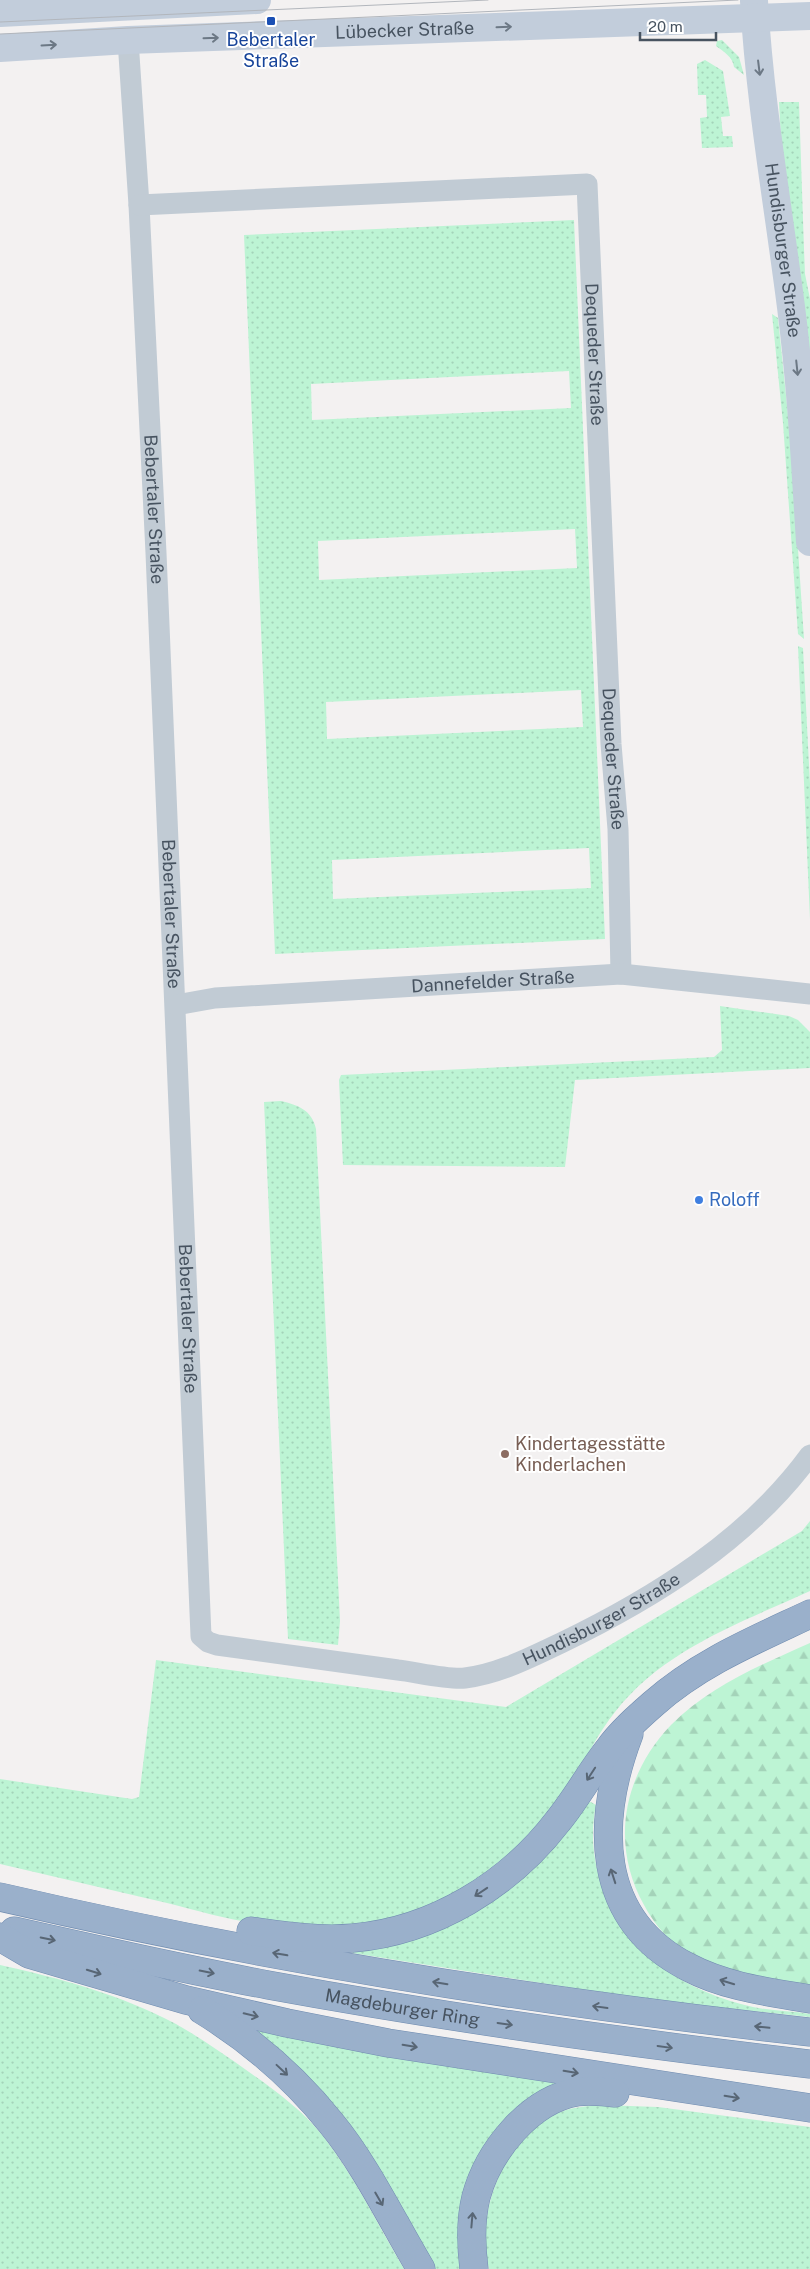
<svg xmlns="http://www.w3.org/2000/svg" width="810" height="2269" font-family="'Public Sans',sans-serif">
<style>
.green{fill:url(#green-dots);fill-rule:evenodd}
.forest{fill:url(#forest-firs)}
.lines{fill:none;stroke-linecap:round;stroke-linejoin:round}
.trunk-casing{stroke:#708cb0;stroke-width:29}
.minor{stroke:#c1cbd4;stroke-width:21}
.secondary{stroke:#c2cddb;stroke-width:28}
.trunk{stroke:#9ab0cb;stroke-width:28}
.tram{stroke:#b2b6bc;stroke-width:1}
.oneway{stroke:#6c7885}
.oneway2{stroke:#586675}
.transit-dot{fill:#1a4fb4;stroke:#fff;stroke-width:2}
.shop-dot{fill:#3f7fe0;stroke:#fff;stroke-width:2}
.education-dot{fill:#8d6e63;stroke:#fff;stroke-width:2}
.labels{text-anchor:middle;stroke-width:4;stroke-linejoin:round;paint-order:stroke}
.street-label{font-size:18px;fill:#475360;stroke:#fff}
.transit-label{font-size:18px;fill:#164399;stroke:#fff}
.shop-label{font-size:18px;fill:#366cbe;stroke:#fff;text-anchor:start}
.education-label{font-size:18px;fill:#785e54;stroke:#fff;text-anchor:start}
</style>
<defs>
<pattern id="green-dots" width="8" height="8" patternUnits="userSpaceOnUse" patternTransform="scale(1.25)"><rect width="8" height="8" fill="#bdf4d4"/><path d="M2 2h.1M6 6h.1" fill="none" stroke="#a4d3b9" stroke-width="1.8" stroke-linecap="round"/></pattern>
<pattern id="forest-firs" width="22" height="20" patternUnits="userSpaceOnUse" patternTransform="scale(1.25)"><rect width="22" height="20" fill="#bdf4d4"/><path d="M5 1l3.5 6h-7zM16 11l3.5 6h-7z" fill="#a4d3b9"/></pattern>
</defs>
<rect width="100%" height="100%" fill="#f3f1f1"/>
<!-- green -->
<path class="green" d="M 722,40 L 739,57 L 744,75 L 734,67 C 733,57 723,51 716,46 L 717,41 Z
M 705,60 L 723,71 L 730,116 L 721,117 L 723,136 L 732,136 L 733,147 L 702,148 L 700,118 L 707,117 L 706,95 L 698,95 L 697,64 Z
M 779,102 L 799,102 L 804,249 L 805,274 L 810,299 L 810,372 L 781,140 Z
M 574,220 L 605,939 L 275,954 L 244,235 ZM 569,371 L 571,408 L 312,420 L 311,384 ZM 575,529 L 577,568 L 319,580 L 318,541 ZM 581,690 L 583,727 L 327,739 L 326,702 ZM 589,848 L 591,888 L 333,899 L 332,860 Z
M 772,314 L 778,318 L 791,444 L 804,639 L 798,634 L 783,423 Z
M 798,646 L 803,648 L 810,784 L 810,919 Z
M 720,1006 L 789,1016 L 798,1020 L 810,1032 L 810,1068 L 575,1080 L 565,1167 L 343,1165 L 339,1080 L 341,1075 L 714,1057 L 722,1050 Z
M 281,1101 C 298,1105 312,1110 316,1129 L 340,1621 L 338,1645 L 288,1639 L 264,1102 Z
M 810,1521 L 810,1591 C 740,1623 664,1649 615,1712 C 590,1743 577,1782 551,1812 C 469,1905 388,1937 264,1924 C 231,1921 199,1911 167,1903 C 111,1890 56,1877 0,1864 L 0,1779 L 132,1799 L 139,1797 L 156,1660 L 506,1707 L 802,1531 Z
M 591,1802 L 596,1805 C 590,1835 593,1862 604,1891 C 628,1957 688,1992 753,2007 C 772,2011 791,2011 810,2014 L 810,2017 L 649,2000 L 352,1953 L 552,1848 L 587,1803 Z
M 0,1965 C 59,1978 122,1995 176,2024 C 201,2038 225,2055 249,2072 C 275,2090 303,2111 323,2136 C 355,2177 378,2225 404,2269 L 0,2269 Z
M 252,2027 L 558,2082 L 542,2091 L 511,2115 L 462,2269 L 434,2269 Z
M 603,2105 L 658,2107 L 810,2127 L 810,2269 L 489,2269 C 475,2213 502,2143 554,2115 C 568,2107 587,2106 603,2105 Z"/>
<!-- forest -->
<path class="forest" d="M 810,1643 L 810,1987 C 766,1979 715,1973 678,1946 C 664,1936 652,1920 644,1905 C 610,1844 623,1775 671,1725 C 710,1686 761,1665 810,1643 Z"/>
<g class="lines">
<!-- trunk casing -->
<g class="trunk-casing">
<g id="trunk">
<path d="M 629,1734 C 596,1821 594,1919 688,1967 C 726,1987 769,1992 810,1999"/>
<path d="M 0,1897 C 267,1959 538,2002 810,2032"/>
<path id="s6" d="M 14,1931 C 98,1950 183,1969 268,1985 C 448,2018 628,2043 810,2064"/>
<path d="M 251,1931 C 285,1936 319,1941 353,1938 C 434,1931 509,1885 558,1821 C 576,1799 590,1773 608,1750 C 620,1733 637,1718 653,1704 C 699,1663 755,1640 810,1614"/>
<path d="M 0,1937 L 29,1954 L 186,2000 L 287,2023 L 388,2043 L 810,2108"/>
<path d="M 202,2010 C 251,2040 295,2078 331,2123 C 365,2164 393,2222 421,2269"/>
<path d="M 474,2269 C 471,2245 470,2221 476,2197 C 488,2152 529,2100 577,2092 C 590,2090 603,2092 615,2093"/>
</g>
</g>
<!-- minor -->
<g class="minor">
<path id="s1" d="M 128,40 L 139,205 L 156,553 L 201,1636 L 208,1642 L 217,1645 C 277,1653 337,1662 398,1670 C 416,1672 448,1680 465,1678 C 499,1674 531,1657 561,1643 C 654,1598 748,1540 810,1455"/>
<path id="s2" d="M 139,205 L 587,184 L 611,744 L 618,829 L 621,974"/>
<path id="s3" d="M 176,1005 L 215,998 L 621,974 L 810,994"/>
</g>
<!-- secondary -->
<g class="secondary">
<path id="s4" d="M 754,1 C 760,104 778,205 791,307 C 801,385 805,463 810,542"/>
<path d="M 0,13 L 257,0"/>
<path id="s5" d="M 0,48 L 128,40 L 810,16"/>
</g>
<!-- trunk -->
<use href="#trunk" class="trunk"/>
<!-- tram -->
<path class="tram" d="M 0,22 L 488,0
M 0,34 L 738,0"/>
</g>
<!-- one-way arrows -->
<defs><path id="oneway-shaft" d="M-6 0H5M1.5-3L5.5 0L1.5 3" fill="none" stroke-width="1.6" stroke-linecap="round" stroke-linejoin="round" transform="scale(1.25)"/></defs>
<g class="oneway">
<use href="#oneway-shaft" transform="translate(504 27) rotate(-2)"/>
<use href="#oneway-shaft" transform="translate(211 38) rotate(-2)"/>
<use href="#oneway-shaft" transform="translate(49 45) rotate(-3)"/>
<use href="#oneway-shaft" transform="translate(759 68) rotate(83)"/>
<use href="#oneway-shaft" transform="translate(797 368) rotate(84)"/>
</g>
<g class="oneway2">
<use href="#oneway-shaft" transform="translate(591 1774) rotate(123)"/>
<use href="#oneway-shaft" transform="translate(613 1876) rotate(-108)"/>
<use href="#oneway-shaft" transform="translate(481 1892) rotate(146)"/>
<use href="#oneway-shaft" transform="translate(48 1939) rotate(12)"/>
<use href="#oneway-shaft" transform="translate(280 1954) rotate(-170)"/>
<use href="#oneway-shaft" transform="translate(94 1972) rotate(17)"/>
<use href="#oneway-shaft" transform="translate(207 1972) rotate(11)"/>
<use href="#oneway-shaft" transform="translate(727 1982) rotate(-163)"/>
<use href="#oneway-shaft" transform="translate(440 1983) rotate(-171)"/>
<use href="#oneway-shaft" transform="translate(600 2007) rotate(-172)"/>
<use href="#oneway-shaft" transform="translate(251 2015) rotate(13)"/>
<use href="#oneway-shaft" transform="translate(505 2024) rotate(8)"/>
<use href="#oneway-shaft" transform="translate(762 2027) rotate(-174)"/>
<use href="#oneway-shaft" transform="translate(410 2046) rotate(9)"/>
<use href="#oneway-shaft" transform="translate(665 2047) rotate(8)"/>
<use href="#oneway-shaft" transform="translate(282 2070) rotate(43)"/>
<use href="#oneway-shaft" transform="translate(571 2072) rotate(9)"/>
<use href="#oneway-shaft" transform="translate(732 2097) rotate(9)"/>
<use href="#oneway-shaft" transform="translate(379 2199) rotate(60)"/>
<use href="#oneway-shaft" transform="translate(472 2220) rotate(-85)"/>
</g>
<!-- markers -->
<rect class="transit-dot" x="266" y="16" width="10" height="10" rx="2.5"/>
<circle class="shop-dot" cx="699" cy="1200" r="5"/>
<circle class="education-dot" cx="505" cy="1454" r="5"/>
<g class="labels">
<!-- street labels -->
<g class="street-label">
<text dy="6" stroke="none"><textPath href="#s5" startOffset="405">Lübecker Straße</textPath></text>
<text dy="6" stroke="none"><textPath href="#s4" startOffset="251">Hundisburger Straße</textPath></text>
<text dy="6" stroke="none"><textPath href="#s2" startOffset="619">Dequeder Straße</textPath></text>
<text dy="6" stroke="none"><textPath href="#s1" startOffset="470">Bebertaler Straße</textPath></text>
<text dy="6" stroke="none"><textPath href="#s2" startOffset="1024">Dequeder Straße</textPath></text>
<text dy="6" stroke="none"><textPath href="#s1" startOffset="875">Bebertaler Straße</textPath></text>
<text dy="6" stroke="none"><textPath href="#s3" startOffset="318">Dannefelder Straße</textPath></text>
<text dy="6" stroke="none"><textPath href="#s1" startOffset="1280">Bebertaler Straße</textPath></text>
<text dy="6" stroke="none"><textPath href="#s1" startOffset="2016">Hundisburger Straße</textPath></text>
<text dy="6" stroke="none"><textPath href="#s6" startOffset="396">Magdeburger Ring</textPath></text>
</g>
<!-- transit labels -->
<g class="transit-label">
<text x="271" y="46">Bebertaler<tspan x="271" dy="21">Straße</tspan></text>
</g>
<!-- shop labels -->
<g class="shop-label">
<text x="709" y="1206">Roloff</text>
</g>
<!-- education labels -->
<g class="education-label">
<text x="515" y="1450">Kindertagesstätte<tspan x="515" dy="21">Kinderlachen</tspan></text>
</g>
</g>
<!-- scale -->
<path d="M640 32v8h76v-8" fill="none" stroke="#475360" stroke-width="2.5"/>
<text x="648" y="32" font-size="15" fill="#475360" stroke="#ffffff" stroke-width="4" paint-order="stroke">20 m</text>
</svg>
